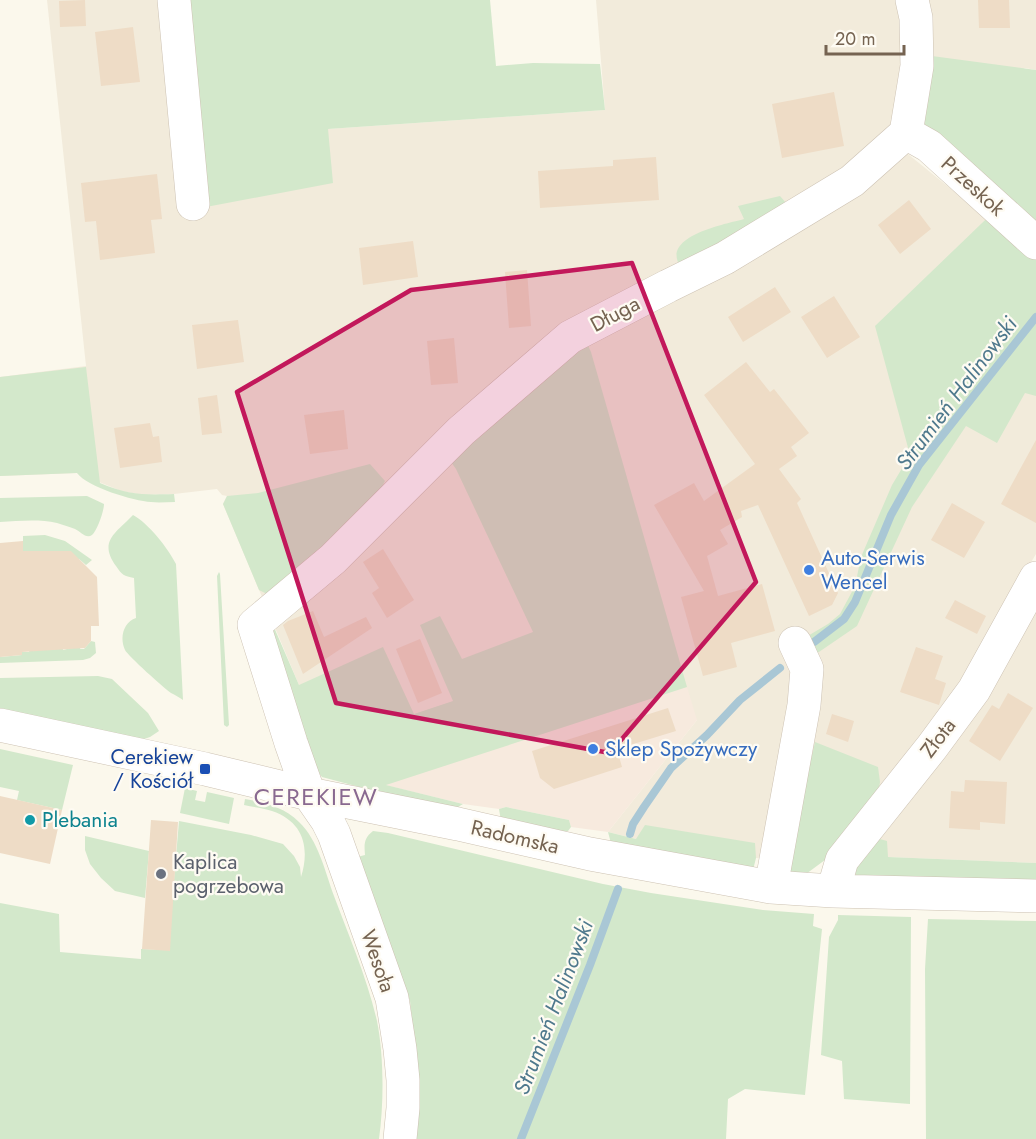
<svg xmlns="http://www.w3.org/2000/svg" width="1036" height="1139" font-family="Jost,sans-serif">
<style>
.residential{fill:#f2ebdb}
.commercial{fill:#f7eade}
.green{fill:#d3e8cb}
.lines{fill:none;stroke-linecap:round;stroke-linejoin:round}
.stream{stroke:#a9c7d5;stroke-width:8}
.building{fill:#eedcc6}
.minor-casing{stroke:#cdc2b3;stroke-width:34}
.minor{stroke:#fff;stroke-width:33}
.marked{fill:#c2185b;fill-opacity:0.2;stroke:#c2185b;stroke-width:4.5;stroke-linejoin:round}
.shop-dot{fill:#3f7fe0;stroke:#fefbf3;stroke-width:2}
.transit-dot{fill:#1a4fb4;stroke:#fefbf3;stroke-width:2}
.culture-dot{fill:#0f9aa8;stroke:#fefbf3;stroke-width:2}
.worship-dot{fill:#6b7280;stroke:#fefbf3;stroke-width:2}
.labels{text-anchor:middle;stroke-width:4.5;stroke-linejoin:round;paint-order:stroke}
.street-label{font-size:21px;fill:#756351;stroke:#fefbf3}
.shop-label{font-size:21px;fill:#366cbe;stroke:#fefbf3;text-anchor:start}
.transit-label{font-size:21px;fill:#164399;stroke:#fefbf3;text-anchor:end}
.culture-label{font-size:21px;fill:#0d838f;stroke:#fefbf3;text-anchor:start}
.worship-label{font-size:21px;fill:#5b616d;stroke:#fefbf3;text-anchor:start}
.water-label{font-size:22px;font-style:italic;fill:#4f798d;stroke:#fefbf3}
.quarter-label{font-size:24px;letter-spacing:1.5px;fill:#896990;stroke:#fefbf3}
</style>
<rect width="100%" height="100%" fill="#fbf8ec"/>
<!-- residential -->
<path class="residential" d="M 47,0 L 162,0 L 328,129 L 605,110 L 596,0 L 1036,0 L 1036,70 L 1025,68 L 903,150 L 1036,258 L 1036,554 L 1027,569 L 1036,570 L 1036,863 L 888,857 L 776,860 L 746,857 L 636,839 L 608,832 L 697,720 L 385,785 L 299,685 L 223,504 L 227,496 L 222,495 L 217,489 L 174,494 L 143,495 L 121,491 L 77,473 L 0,476 L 0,377 L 86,366 Z"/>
<!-- commercial -->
<path class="commercial" d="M 687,687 L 697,720 L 608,832 L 571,827 L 569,820 L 506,807 L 499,809 L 463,804 L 385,785 Z"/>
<!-- green -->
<path class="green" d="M 185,0 L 490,0 L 496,66 L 533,63 L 600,64 L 605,110 L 328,129 L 333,183 L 206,207 Z
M 932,56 L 1036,70 L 1036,396 L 1025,393 L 997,443 L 966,426 L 912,507 L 857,626 L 816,654 L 806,637 L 828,624 L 840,614 L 855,586 L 861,557 L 892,485 L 910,455 L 875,326 L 1008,198 L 920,128 Z
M 780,196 L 787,204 L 680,266 C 661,236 726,224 744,219 L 738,206 Z
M 586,341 L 591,352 L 687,687 L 386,785 L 463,804 L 458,807 L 427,805 L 322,777 L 318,772 L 274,646 L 273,625 L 299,685 L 383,647 L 414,714 L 453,701 L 420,625 L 440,616 L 462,659 L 533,632 L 456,469 L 451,462 L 526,382 Z
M 86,367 L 100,483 C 129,495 143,495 174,494 L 175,502 C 167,502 159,503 151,502 C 134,501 87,487 77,473 L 0,476 L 0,377 Z
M 370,464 L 385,481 L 372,506 L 269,595 L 259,590 L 223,504 L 227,496 L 258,493 Z
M 87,496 L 104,504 C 104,511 97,531 92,535 C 86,539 81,532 75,529 C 70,527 63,525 57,523 C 39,519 19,521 0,522 L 0,498 Z
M 133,515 C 148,523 168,548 176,564 L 183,700 C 179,697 175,695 171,693 C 164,688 128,656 125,650 C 119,637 124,622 136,618 L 134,578 C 124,576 122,575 116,566 C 98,541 116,533 133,515 Z
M 45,535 L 65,541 L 92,560 L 86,565 L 79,559 L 68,559 L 67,551 L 61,551 L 61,554 L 23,553 L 23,536 Z
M 219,572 L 220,574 L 229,725 L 227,727 L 224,725 L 217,576 Z
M 91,641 L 95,642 L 96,653 L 90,658 L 83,660 L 0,663 L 0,657 L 22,655 L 22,652 L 29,652 L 30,648 L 63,646 L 63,650 L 67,649 L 67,646 L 81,645 L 80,649 L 84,649 Z
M 98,676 L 112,679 L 148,713 L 159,731 L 150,737 L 144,739 L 0,712 L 0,678 Z
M 815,742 L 878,767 L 880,782 L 878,794 L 829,857 L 806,874 L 789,871 L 789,856 Z
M 0,749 L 73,765 L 62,810 L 17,800 L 19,791 L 0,787 Z
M 185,788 L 197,791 L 195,800 L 205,802 L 207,792 L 234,798 L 229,824 L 180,813 Z
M 245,799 C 265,803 284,807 299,822 C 318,840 325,871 334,896 C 349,936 367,978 377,1021 C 384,1056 384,1103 379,1139 L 0,1139 L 0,903 L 59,914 L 60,952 L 141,959 L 141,949 L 168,950 L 179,821 L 251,835 L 283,844 L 294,856 L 300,867 L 301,877 C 310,848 304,822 272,811 C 263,808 253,807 244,805 Z
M 506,807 L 569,820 L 571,827 L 568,831 L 564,832 L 501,821 L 499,809 Z
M 645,825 L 755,843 L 756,858 L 753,870 L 612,847 L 608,832 L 636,839 Z
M 373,831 L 388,833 L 603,884 L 651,893 L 763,910 L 814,914 L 813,926 L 822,929 L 805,1095 L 745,1089 L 728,1099 L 726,1139 L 414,1139 L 418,1076 L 410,1001 L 357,857 L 365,855 C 364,844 364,838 373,831 Z
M 85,836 L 149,851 L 145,898 L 115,891 L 101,878 L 90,864 L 85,850 Z
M 869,836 L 887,841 L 888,857 L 1036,863 L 1036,883 L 859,878 L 852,871 Z
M 838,915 L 911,917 L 910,1104 L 844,1099 L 842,1061 L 821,1055 L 829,937 L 838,920 Z
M 928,919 L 1036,921 L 1036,1139 L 926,1139 L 925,969 Z"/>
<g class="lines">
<!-- stream -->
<path class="stream" d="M 814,642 L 844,619 L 855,602 L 891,515 L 919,465 L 1036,317
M 630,834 L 633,824 L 644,807 L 671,768 L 707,735 L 740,700 L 780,668
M 521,1139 L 590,965 L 618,889"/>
</g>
<!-- building -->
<path class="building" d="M 85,0 L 86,26 L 60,27 L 59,1 Z
M 978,0 L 1009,0 L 1010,28 L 979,28 Z
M 133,27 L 140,82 L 101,86 L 95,32 Z
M 834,92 L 844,146 L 782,158 L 772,104 Z
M 656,157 L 659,200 L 540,208 L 538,171 L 613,166 L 613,160 Z
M 157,174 L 162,219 L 151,220 L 155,253 L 100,260 L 96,221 L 85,222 L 81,183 Z
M 909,200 L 931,229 L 900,254 L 878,225 Z
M 413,241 L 418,277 L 363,285 L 359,248 Z
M 527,270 L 531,326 L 509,328 L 505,272 Z
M 775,287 L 791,312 L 743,342 L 728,317 Z
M 834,296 L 860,337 L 827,358 L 801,317 Z
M 238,320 L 244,362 L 197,369 L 192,325 Z
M 454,338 L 458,383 L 431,385 L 427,341 Z
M 746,362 L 770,392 L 774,389 L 809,433 L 791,447 L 797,456 L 779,469 L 801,499 L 797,503 L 838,593 L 832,605 L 809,616 L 758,505 L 741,511 L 742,517 L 720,530 L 728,544 L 707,556 L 718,596 L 762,584 L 775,631 L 731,643 L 737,667 L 703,676 L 681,597 L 704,591 L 654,505 L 694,483 L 704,501 L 755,464 L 704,395 Z
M 217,395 L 222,433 L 202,435 L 198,398 Z
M 344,410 L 348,449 L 310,454 L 304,415 Z
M 150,423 L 153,437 L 159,436 L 162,462 L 120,468 L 114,428 Z
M 1036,440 L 1036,523 L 1001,504 Z
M 952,503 L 985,522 L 964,558 L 931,540 Z
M 23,541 L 23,551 L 71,551 L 97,577 L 99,626 L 91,626 L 91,641 L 85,648 L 22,652 L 22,655 L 0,657 L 0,543 Z
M 383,549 L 414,600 L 387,618 L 372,593 L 379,588 L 363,562 Z
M 955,600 L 986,616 L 977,634 L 945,618 Z
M 313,611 L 324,637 L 366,617 L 372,628 L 303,674 L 283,625 L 288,621 Z
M 420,639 L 442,693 L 418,703 L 396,649 Z
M 916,647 L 943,656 L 935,679 L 946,683 L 939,705 L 900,692 Z
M 1008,693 L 1033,708 L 1000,761 L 969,741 L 992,705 L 999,709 Z
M 668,708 L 676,731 L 617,749 L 622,767 L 554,789 L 540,778 L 532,751 Z
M 832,714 L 854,721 L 848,742 L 826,734 Z
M 965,780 L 1007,782 L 1005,824 L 980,822 L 980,830 L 949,828 L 951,791 L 964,792 Z
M 0,796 L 62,810 L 50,864 L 0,853 Z
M 151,820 L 178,822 L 170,951 L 142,949 Z"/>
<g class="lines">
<!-- minor casing -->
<g class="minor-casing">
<path id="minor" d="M 174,0 L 193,204
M 906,133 L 929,146 L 1036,243
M 0,725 L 205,769 L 309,794 L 458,824 L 590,854 L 771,887 L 833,891 L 1036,896
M 771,887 L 804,705 L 807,669 L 795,643
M 833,891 L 842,860 L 932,747 L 974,690 L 1036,578
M 400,1139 L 403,1108 L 403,1080 L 400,1049 L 392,998 L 334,834 L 327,820 L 309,794 L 291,743 L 254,625 L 333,559 L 461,431 L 570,337 L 668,286 L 725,258 L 852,181 L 906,133 L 917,66 L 916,18 L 912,0"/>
</g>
<!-- minor -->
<use href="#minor" class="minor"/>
</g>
<!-- marked area -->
<path class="marked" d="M 632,263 L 756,582 L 610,753 L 336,703 L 237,392 L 411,290 Z"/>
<!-- markers -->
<g class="shop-dot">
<circle cx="809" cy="570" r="6"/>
<circle cx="593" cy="749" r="6"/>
</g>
<rect class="transit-dot" x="199" y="763" width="12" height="12" rx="3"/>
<circle class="culture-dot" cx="30" cy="820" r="6"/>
<circle class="worship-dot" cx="161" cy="874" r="6"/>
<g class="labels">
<!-- street labels -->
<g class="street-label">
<text transform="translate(973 186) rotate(42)" y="7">Przeskok</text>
<text transform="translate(615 314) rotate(-28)" y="7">Długa</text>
<text transform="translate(938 738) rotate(-53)" y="7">Złota</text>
<text transform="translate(515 837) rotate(13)" y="7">Radomska</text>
<text transform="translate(378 961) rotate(71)" y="7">Wesoła</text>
</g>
<!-- shop labels -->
<g class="shop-label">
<text x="821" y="565">Auto-Serwis<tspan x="821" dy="24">Wencel</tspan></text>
<text x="605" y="756">Sklep Spożywczy</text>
</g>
<!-- transit labels -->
<g class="transit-label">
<text x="193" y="764">Cerekiew<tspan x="193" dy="24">/ Kościół</tspan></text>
</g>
<!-- culture labels -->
<g class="culture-label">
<text x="42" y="827">Plebania</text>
</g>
<!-- worship labels -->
<g class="worship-label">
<text x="173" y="869">Kaplica<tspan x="173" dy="24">pogrzebowa</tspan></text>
</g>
<!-- water labels -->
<g class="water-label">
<text transform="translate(956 393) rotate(-53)" y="8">Strumień Halinowski</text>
<text transform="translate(553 1007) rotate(-69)" y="8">Strumień Halinowski</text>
</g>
<!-- quarter labels -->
<g class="quarter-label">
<text x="316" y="805">CEREKIEW</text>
</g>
</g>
<!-- scale -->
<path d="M826 45v9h78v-9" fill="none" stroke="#756351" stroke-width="3"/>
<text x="835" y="45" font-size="18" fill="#756351" stroke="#fefbf3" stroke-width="4.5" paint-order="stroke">20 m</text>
</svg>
